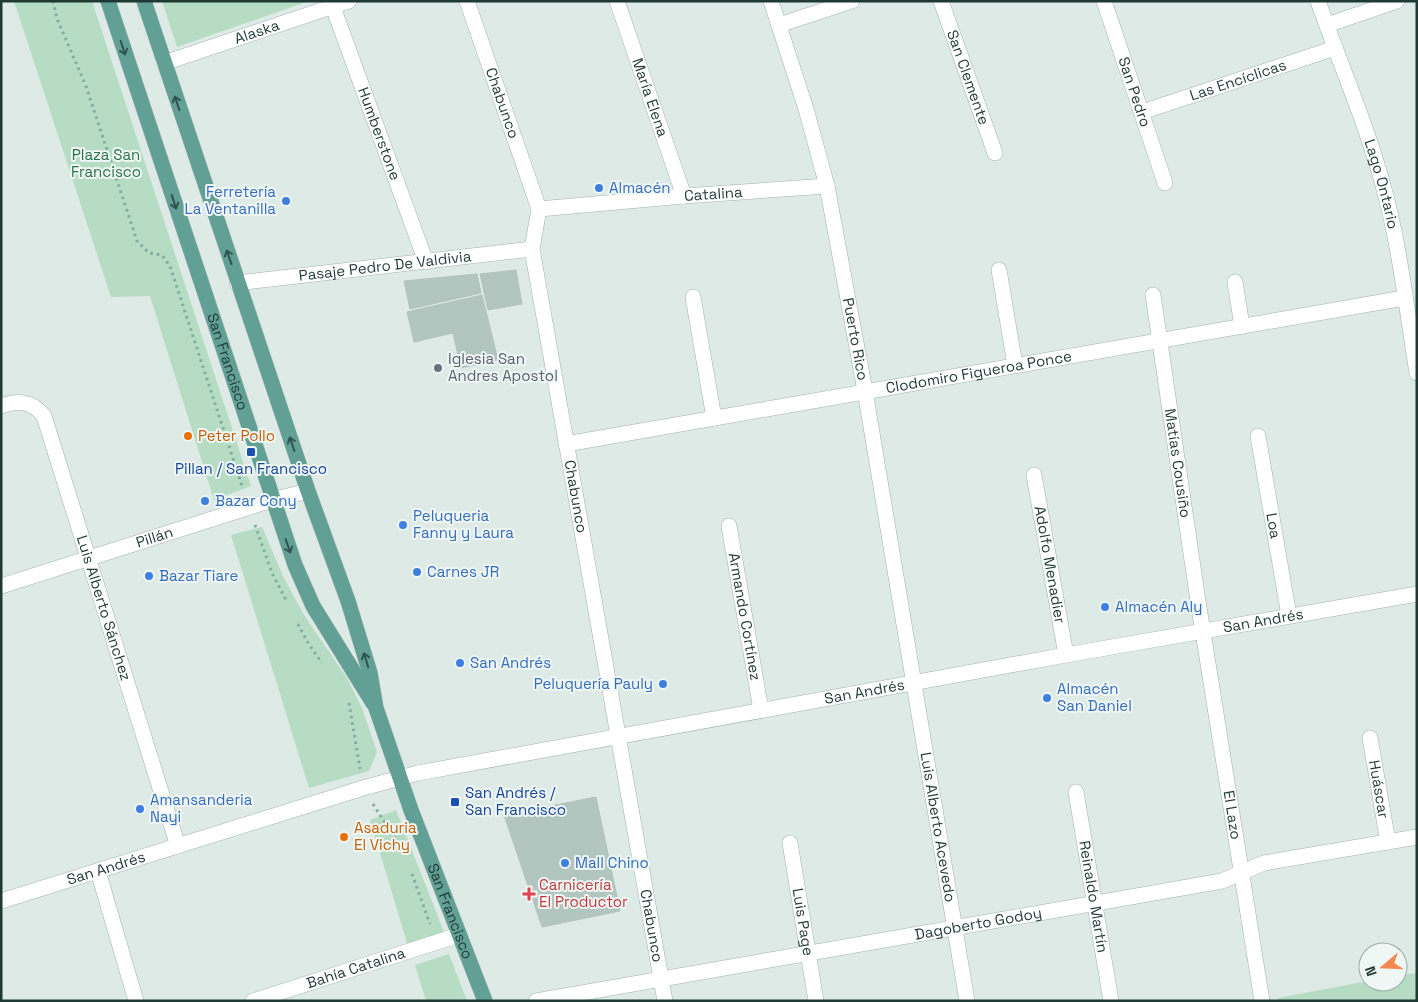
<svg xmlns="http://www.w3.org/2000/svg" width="1418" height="1002" font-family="'Space Grotesk',sans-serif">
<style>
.green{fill:#b6dcc4}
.building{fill:#b3c5bf;stroke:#b1c3bd}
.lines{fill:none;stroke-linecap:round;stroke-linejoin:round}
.minor-casing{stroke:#a1b2ad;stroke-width:16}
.major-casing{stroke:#bcc4c2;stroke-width:16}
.path{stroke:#7eaea3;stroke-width:3;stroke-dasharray:2.5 4;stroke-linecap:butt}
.minor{stroke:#fff;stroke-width:15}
.major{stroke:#62a096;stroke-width:15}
.oneway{stroke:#30544d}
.shop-dot{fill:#3f7fe0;stroke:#eef7f3;stroke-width:2}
.worship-dot{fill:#6b7280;stroke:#eef7f3;stroke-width:2}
.food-dot{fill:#e8710a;stroke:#eef7f3;stroke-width:2}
.transit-dot{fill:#1a4fb4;stroke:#eef7f3;stroke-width:2}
.health-dot{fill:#e0444e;stroke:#eef7f3;stroke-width:2}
.labels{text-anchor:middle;stroke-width:4;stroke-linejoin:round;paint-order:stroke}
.street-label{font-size:15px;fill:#1f3a35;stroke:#eef7f3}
.park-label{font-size:15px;fill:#29714b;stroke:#eef7f3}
.shop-label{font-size:15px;fill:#366cbe;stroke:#eef7f3;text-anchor:start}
.worship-label{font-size:15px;fill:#5b616d;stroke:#eef7f3;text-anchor:start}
.food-label{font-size:15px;fill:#c56008;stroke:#eef7f3;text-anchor:start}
.transit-label{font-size:15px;fill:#164399;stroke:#eef7f3}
.health-label{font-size:15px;fill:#be3a42;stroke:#eef7f3;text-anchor:start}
</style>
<rect width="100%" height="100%" fill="#deeae6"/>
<!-- green -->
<path class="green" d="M 14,1 L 92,1 L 251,486 L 214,500 L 150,296 L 111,297 Z
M 162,1 L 309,1 L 177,47 Z
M 262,527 L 283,576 L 304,615 L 347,678 L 362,708 L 377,752 L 369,771 L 309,788 L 231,535 Z
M 396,810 L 444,932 L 408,946 L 370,820 Z
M 449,954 L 467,1001 L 426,1001 L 415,965 Z
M 1417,973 L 1417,1001 L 1279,1001 L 1278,998 L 1368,981 L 1398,982 L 1398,976 Z"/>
<!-- building -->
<path class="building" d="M 516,270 L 522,304 L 488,310 L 480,274 Z
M 477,274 L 481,293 L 410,309 L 404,281 Z
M 482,295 L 498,360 L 461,368 L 453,333 L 414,342 L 407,312 Z
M 596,797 L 620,911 L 542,927 L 504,815 Z"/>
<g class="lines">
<!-- minor casing -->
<g class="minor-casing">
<g id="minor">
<path id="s1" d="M 467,1 L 539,209 L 532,249 L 665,1001"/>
<path id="s2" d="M 617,1 L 684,196"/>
<path id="s3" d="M 771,1 L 806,109 L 827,186 L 865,391 L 967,1001"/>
<path id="s4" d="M 941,1 L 995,153"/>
<path id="s5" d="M 1104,1 L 1165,183"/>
<path id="s6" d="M 1318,1 C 1340,64 1367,125 1384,189 C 1400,248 1407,312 1417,373"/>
<path id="s7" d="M 333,7 L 426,262"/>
<path d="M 779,25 L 852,1"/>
<path d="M 1327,25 L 1397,1"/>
<path id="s8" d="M 164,63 L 349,1"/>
<path id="s9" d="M 1142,112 L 1335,48"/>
<path id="s10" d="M 539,209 L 684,196 L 827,186"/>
<path d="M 999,270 L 1015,365"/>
<path d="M 1235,282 L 1242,326"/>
<path id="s11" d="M 237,283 L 532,249"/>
<path id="s12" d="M 1153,295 L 1198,601 L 1262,1001"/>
<path d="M 693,297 L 714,418"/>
<path id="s13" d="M 1,406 C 19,400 32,401 44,416 L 178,846"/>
<path id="s14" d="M 1258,436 L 1289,616"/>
<path id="s15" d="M 566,444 L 1404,298"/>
<path id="s16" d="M 1034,475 L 1066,655"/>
<path id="s17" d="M 729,526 L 761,710"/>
<path id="s18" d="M 1,586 L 272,500 L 308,491"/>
<path id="s19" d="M 1370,738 L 1388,842"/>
<path id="s20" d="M 1076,792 L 1111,1001"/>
<path id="s21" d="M 790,843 L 816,1001"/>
<path d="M 98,871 L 136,1001"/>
<path id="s22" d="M 1,901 L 363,788 L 418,773 L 1066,655 L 1417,594"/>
<path id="s23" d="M 253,1001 L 459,935"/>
<path id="s24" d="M 536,1001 L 1222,881 L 1264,863 L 1417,837"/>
</g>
</g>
<!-- major casing -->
<g class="major-casing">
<g id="major">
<path id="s25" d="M 108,1 L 295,565 L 313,606 L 373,703"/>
<path id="s26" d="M 144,1 L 308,491 L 348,601 L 370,673 L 376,708 L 411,810 L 485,1001"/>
</g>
</g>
<!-- path -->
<path class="path" d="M 53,1 L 57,19 L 86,86 L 137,241 L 149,253 L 162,255 L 170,266 L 243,489
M 255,525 L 272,573 L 286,600
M 298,624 L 308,643 L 322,663
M 349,703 L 360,769
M 373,804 L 405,854
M 412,874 L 430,924"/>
<!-- minor -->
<use href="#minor" class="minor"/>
<!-- major -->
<use href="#major" class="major"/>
</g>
<!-- one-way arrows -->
<defs><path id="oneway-shaft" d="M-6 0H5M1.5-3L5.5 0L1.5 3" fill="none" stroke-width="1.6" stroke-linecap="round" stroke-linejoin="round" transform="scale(1.25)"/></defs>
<g class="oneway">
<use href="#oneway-shaft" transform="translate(123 48) rotate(72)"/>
<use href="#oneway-shaft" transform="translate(177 103) rotate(-108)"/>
<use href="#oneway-shaft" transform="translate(174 202) rotate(72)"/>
<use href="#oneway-shaft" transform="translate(229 257) rotate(-109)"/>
<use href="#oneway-shaft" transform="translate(292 444) rotate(-109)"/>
<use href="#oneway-shaft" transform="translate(288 546) rotate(71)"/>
<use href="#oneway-shaft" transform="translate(366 660) rotate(-107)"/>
</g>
<!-- markers -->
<g class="shop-dot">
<circle cx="599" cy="188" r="5"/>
<circle cx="286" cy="201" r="5"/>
<circle cx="205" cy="501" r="5"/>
<circle cx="403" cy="525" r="5"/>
<circle cx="417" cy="572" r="5"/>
<circle cx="149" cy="576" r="5"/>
<circle cx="1105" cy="607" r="5"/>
<circle cx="460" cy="663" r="5"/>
<circle cx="663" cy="684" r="5"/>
<circle cx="1047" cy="698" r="5"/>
<circle cx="140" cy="809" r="5"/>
<circle cx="565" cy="863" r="5"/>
</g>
<circle class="worship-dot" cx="438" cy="368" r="5"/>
<g class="food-dot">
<circle cx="188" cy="436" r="5"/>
<circle cx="344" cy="837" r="5"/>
</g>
<g class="transit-dot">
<rect x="246" y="447" width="10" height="10" rx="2.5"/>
<rect x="450" y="797" width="10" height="10" rx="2.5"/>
</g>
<path class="health-dot" d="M526.5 886.5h5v5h5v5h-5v5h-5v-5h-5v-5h5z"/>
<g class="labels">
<!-- street labels -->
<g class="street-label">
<text dy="5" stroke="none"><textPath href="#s8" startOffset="98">Alaska</textPath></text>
<text dy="5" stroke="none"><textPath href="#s4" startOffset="81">San Clemente</textPath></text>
<text dy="5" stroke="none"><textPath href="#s9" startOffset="101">Las Encíclicas</textPath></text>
<text dy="5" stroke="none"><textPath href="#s5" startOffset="96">San Pedro</textPath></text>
<text dy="5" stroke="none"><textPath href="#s2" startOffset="102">María Elena</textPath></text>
<text dy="5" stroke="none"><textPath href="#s1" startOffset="108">Chabunco</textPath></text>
<text dy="5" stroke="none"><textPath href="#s7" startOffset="135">Humberstone</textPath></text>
<text dy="5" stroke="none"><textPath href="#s6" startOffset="194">Lago Ontario</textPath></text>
<text dy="5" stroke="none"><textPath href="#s10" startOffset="175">Catalina</textPath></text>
<text dy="5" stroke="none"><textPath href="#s11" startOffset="149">Pasaje Pedro De Valdivia</textPath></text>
<text dy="5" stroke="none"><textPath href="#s3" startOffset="349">Puerto Rico</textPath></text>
<text dy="5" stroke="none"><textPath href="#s25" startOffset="380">San Francisco</textPath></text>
<text dy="5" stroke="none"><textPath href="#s15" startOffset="419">Clodomiro Figueroa Ponce</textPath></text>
<text dy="5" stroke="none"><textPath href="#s12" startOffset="170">Matías Cousiño</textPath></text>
<text dy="5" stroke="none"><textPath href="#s1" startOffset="512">Chabunco</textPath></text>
<text dy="5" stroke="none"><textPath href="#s14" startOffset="91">Loa</textPath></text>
<text dy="5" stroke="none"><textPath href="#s18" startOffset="161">Pillán</textPath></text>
<text dy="5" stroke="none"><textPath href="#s16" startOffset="91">Adolfo Menadier</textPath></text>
<text dy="5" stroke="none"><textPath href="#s13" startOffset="249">Luis Alberto Sánchez</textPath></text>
<text dy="5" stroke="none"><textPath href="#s17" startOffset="92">Armando Cortínez</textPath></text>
<text dy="5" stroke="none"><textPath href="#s22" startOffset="1295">San Andrés</textPath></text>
<text dy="5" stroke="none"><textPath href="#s22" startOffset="890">San Andrés</textPath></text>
<text dy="5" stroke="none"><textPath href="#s19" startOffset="52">Huáscar</textPath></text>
<text dy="5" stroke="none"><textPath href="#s12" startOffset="526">El Lazo</textPath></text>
<text dy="5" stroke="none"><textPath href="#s3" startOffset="844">Luis Alberto Acevedo</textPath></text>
<text dy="5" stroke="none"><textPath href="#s22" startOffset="110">San Andrés</textPath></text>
<text dy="5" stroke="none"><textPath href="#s20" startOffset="106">Reinaldo Martín</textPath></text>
<text dy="5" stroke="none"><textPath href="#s26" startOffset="961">San Francisco</textPath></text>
<text dy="5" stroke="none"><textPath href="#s21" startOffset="80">Luis Page</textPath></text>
<text dy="5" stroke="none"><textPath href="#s24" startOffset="449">Dagoberto Godoy</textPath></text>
<text dy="5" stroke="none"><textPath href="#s1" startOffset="948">Chabunco</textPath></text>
<text dy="5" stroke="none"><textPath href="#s23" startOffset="108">Bahía Catalina</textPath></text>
</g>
<!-- park labels -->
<g class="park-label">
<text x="106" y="160">Plaza San<tspan x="106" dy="17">Francisco</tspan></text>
</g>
<!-- shop labels -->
<g class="shop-label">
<text x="609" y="193">Almacén</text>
<text x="276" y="197" text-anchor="end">Ferretería<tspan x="276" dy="17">La Ventanilla</tspan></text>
<text x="215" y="506">Bazar Cony</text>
<text x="413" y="521">Peluqueria<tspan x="413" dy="17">Fanny y Laura</tspan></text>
<text x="427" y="577">Carnes JR</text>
<text x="159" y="581">Bazar Tiare</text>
<text x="1115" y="612">Almacén Aly</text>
<text x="470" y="668">San Andrés</text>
<text x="653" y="689" text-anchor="end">Peluquería Pauly</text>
<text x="1057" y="694">Almacén<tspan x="1057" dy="17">San Daniel</tspan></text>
<text x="150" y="805">Amansanderia<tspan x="150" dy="17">Nayi</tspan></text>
<text x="575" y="868">Mall Chino</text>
</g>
<!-- worship labels -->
<g class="worship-label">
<text x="448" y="364">Iglesia San<tspan x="448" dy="17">Andres Apostol</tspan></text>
</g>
<!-- food labels -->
<g class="food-label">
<text x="198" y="441">Peter Pollo</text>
<text x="354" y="833">Asaduria<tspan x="354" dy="17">El Vichy</tspan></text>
</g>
<!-- transit labels -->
<g class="transit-label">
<text x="251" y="474">Pillan / San Francisco</text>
<text x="465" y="798" text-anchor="start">San Andrés /<tspan x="465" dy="17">San Francisco</tspan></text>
</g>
<!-- health labels -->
<g class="health-label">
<text x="539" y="890">Carnicería<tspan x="539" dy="17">El Productor</tspan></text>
</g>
</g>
<!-- border -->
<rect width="1418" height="1002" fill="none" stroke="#1f3a35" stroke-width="5"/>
<!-- north arrow -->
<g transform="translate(1383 967) rotate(251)"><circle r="24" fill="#eef7f3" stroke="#9baba7"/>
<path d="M0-4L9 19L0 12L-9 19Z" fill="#f48852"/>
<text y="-8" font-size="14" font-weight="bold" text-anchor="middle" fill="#1f3a35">N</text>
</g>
</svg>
